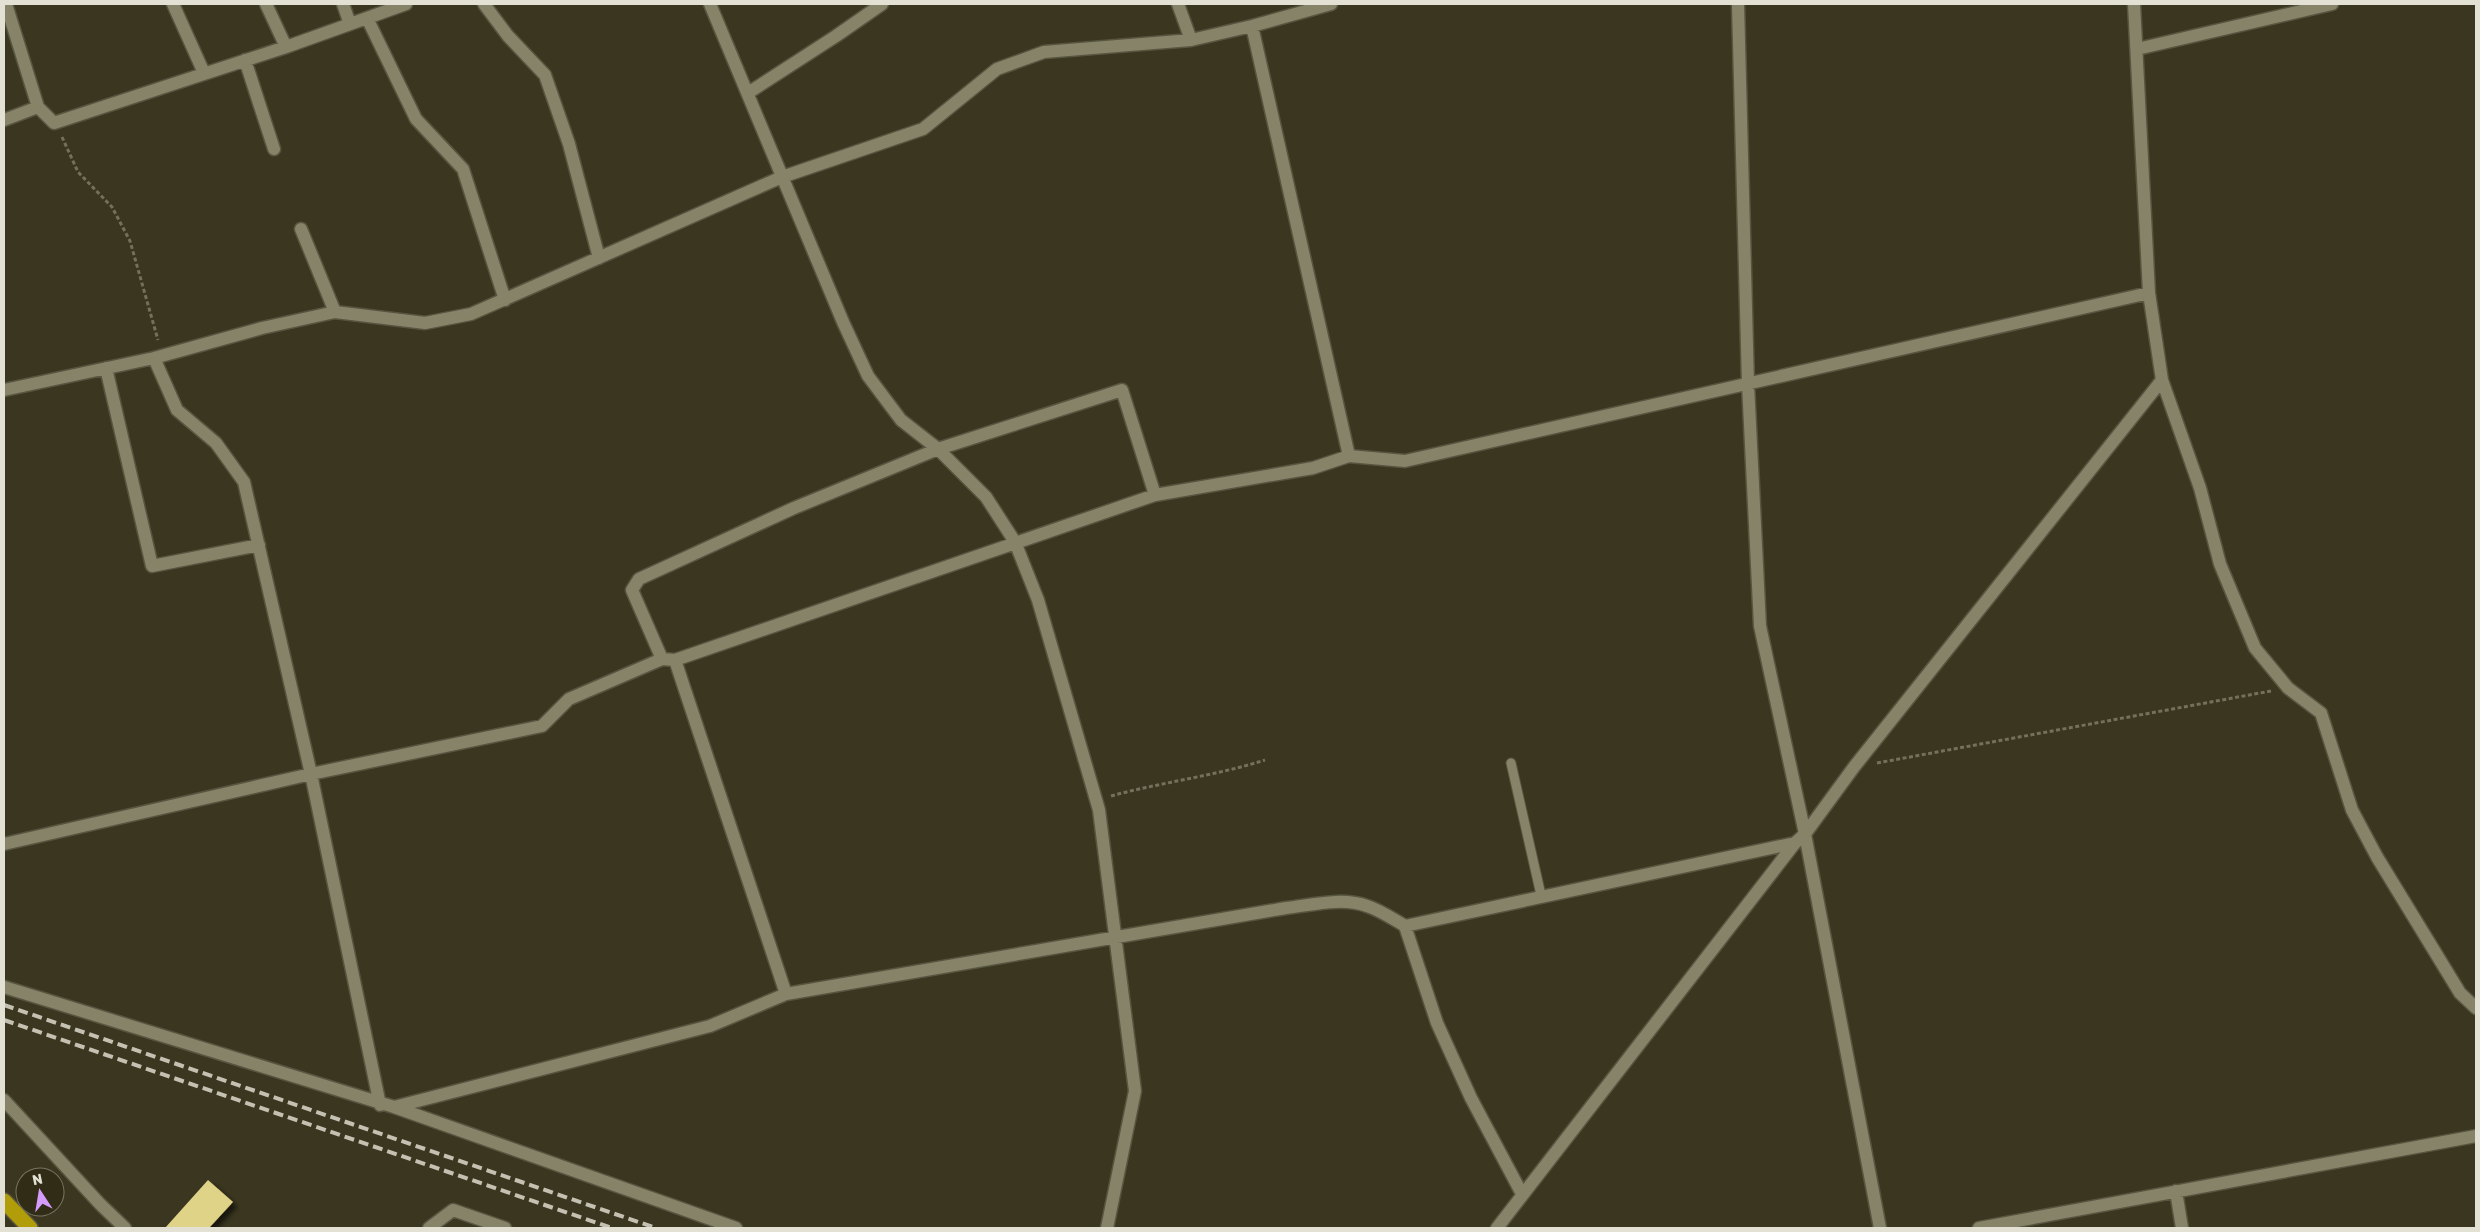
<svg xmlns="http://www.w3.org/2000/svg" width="2480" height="1232" font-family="Rubik,sans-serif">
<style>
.building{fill:#dfd387;filter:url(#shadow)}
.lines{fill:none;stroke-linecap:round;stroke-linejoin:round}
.service-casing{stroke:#575540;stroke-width:11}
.minor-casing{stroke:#575540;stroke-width:15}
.motorway-casing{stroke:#575540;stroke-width:18}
.path{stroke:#74705c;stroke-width:3;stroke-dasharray:4 2.5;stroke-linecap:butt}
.service{stroke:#868368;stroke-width:9}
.minor{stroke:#868368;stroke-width:12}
.motorway{stroke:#b09d09;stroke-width:15}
.rail{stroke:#c4c1b2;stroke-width:4;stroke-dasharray:10 5;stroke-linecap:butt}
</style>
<defs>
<filter id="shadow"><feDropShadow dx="4.5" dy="4.5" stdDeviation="2.5" flood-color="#0009"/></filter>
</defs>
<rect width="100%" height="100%" fill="#3a361f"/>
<!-- building -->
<path class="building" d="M 208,1180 L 233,1202 L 209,1228 L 165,1228 Z"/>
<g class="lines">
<!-- service casing -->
<g class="service-casing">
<path id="service" d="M 1511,763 L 1541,895"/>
</g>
<!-- minor casing -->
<g class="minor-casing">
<path id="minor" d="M 6,4 L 38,107
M 173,4 L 204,73
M 266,4 L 286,47
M 343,4 L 350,24
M 484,4 L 508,36 L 545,75 L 569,144 L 599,258
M 710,4 L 843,322 L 868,376 L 901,420 L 938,449 L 986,497 L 1015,542 L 1038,600 L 1099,810 L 1135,1091 L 1107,1228
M 1178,4 L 1191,40
M 1738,4 L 1748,384 L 1760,626 L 1805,834 L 1880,1228
M 2134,4 L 2149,293 L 2162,380 L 2200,488 L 2220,564 L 2255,648 L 2288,688 L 2321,713 L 2352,810 L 2377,857 L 2460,993 L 2476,1008
M 367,18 L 416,119 L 463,169 L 505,300
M 1252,26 L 1349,456
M 2137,49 L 2332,4
M 245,60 L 274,149
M 748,93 L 836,36 L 882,4
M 4,120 L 38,107 L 54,123 L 286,47 L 406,4
M 301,229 L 335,312
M 154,358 L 177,410 L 216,443 L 244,482 L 311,774 L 380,1105
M 106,368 L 152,566 L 259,545
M 4,390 L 154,358 L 262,328 L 335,312 L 425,323 L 471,314 L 782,177 L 923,129 L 997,69 L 1044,52 L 1191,40 L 1252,26 L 1331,4
M 662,659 L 632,590 L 639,579 L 794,508 L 938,449 L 1122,390 L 1155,495
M 675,660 L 786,994
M 4,844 L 311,774 L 542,726 L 569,699 L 662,659 L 675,660 L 1155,495 L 1313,468 L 1349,456 L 1405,461 L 2149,293
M 1405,926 L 1795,843
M 4,987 L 394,1107 L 736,1228
M 4,1100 L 100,1204 L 125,1228
M 394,1107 L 710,1026 L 786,994 L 1286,908 C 1312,905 1342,897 1367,906 C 1380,910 1393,919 1405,926 L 1437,1023 L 1471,1098 L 1522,1194
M 2176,1191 L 2182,1228
M 429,1228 L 453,1210 L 505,1228
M 1497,1228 L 1795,843 L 1805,834 L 1854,767 L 2162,380
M 1979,1228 L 2476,1136"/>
</g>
<!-- motorway casing -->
<g class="motorway-casing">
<path id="motorway" d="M 4,1201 L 30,1228"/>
</g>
<!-- path -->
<path class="path" d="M 62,137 L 78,172 L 112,207 L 130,241 L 158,340
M 1877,763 L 2271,691
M 1111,796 C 1162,782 1215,776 1265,760"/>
<!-- service -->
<use href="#service" class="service"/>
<!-- minor -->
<use href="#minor" class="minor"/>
<!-- motorway -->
<use href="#motorway" class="motorway"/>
<!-- rail -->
<path class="rail" d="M 4,1005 L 656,1228
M 4,1020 L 612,1228"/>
</g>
<!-- border -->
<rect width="2480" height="1232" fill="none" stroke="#e3e1d3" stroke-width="10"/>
<!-- north arrow -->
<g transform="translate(40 1192) rotate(348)"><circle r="24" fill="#302c15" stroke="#787461"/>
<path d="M0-4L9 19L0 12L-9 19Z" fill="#d59cfb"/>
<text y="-8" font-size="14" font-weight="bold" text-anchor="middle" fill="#e3e1d3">N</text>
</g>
</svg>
